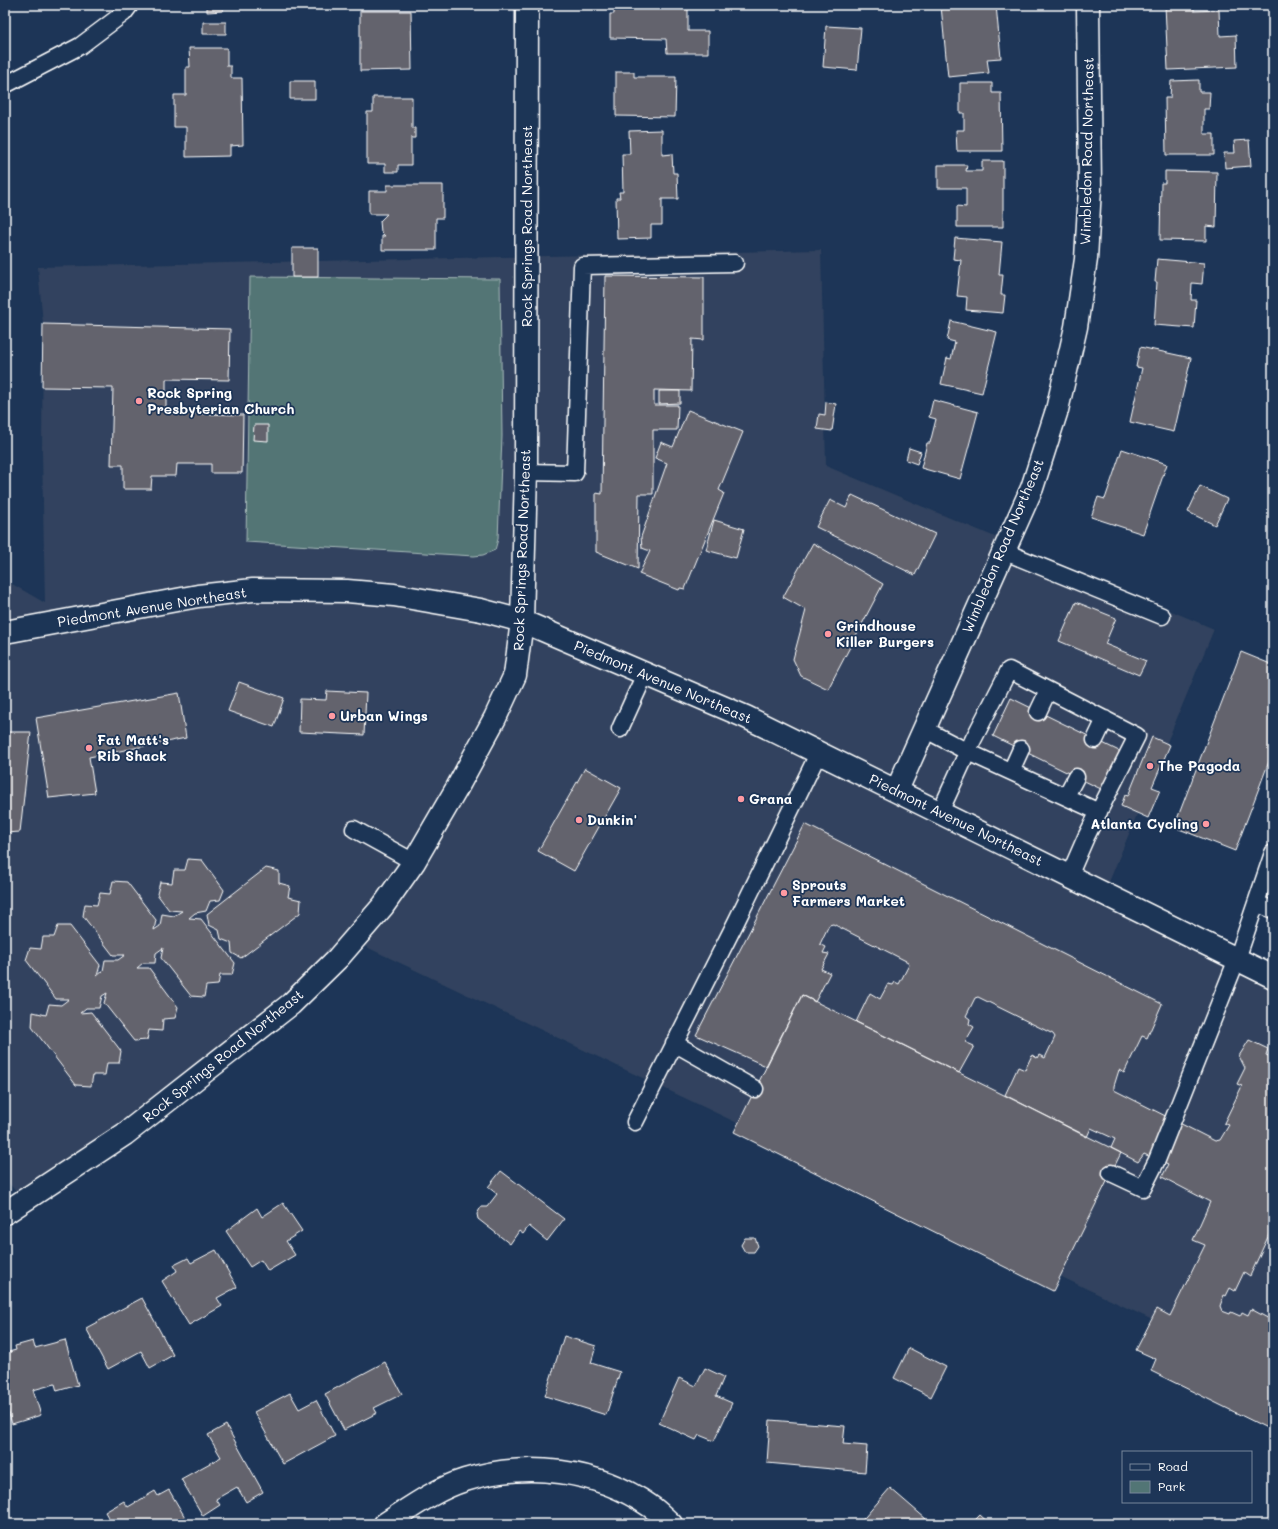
<svg xmlns="http://www.w3.org/2000/svg" width="1278" height="1529" font-family="Mali,sans-serif">
<style>
.built{fill:#32435e}
.green{fill:#527575;stroke:#a8baba}
.building{fill:#63636d;stroke:#fff}
.lines{fill:none;stroke-linecap:round;stroke-linejoin:round}
.service-casing{stroke:#fff;stroke-width:19}
.minor-casing{stroke:#fff;stroke-width:25}
.tertiary-casing{stroke:#fff;stroke-width:25}
.secondary-casing{stroke:#fff;stroke-width:25}
.service{stroke:#1d3557;stroke-width:16}
.minor{stroke:#1d3557;stroke-width:22}
.tertiary{stroke:#1d3557;stroke-width:22}
.secondary{stroke:#1d3557;stroke-width:22}
.poi-dot{fill:#ff9aa2;stroke:#1d3557;stroke-width:1.5}
.labels{text-anchor:middle;stroke-width:3.5;stroke-linejoin:round;paint-order:stroke}
.street-label{font-size:14px;fill:#fff;stroke:#1d3557}
.poi-label{font-size:14px;font-weight:bold;fill:#fff;stroke:#1d3557;text-anchor:start}
</style>
<rect width="100%" height="100%" fill="#1d3557"/>
<filter id="ink" filterUnits="userSpaceOnUse"><feTurbulence type="fractalNoise" baseFrequency=".025" numOctaves="2"/><feDisplacementMap in="SourceGraphic" scale="8" xChannelSelector="R" yChannelSelector="G"/><feConvolveMatrix kernelMatrix="1 2 1 2 8 2 1 2 1" color-interpolation-filters="sRGB"/></filter>
<g filter="url(#ink)">
<!-- built -->
<path class="built" d="M 821,250 L 826,466 L 1214,629 L 1099,906 L 1273,983 L 1273,1407 L 1239,1361 L 356,942 L 27,1204 L 5,1179 L 5,580 L 45,603 L 42,452 L 43,324 L 38,267 Z"/>
<!-- green -->
<path class="green" d="M 250,277 L 500,279 L 502,436 L 498,539 L 495,550 L 483,555 L 474,556 L 246,542 Z"/>
<!-- building -->
<path class="building" d="M 207,5 L 223,5 L 223,11 L 207,12 Z
M 614,5 L 688,5 L 688,31 L 708,31 L 708,53 L 667,53 L 666,39 L 610,38 L 610,14 L 614,14 Z
M 996,5 L 1001,58 L 987,59 L 989,73 L 948,77 L 941,6 Z
M 1165,5 L 1194,5 L 1194,11 L 1219,10 L 1220,36 L 1236,35 L 1237,67 L 1168,70 Z
M 360,11 L 411,11 L 412,70 L 360,71 Z
M 203,22 L 226,22 L 226,34 L 203,34 Z
M 826,26 L 861,28 L 857,70 L 823,67 Z
M 189,48 L 227,48 L 227,66 L 231,66 L 231,78 L 242,78 L 243,145 L 230,146 L 230,156 L 186,157 L 186,127 L 174,127 L 174,95 L 186,95 L 186,67 L 190,67 Z
M 616,72 L 634,72 L 634,77 L 676,77 L 675,117 L 616,116 Z
M 1199,80 L 1199,92 L 1210,92 L 1209,109 L 1204,109 L 1204,134 L 1214,134 L 1214,155 L 1166,155 L 1165,98 L 1170,98 L 1171,81 Z
M 290,81 L 315,81 L 315,99 L 290,99 Z
M 960,83 L 992,83 L 992,93 L 1001,93 L 1002,151 L 957,151 L 956,130 L 964,130 L 964,113 L 960,113 Z
M 373,97 L 412,97 L 412,128 L 415,128 L 415,138 L 411,138 L 411,165 L 398,165 L 398,172 L 385,172 L 385,164 L 367,164 L 367,112 L 373,112 Z
M 662,130 L 662,155 L 672,154 L 673,173 L 677,173 L 678,199 L 662,199 L 662,225 L 651,225 L 651,238 L 617,239 L 616,198 L 620,198 L 619,192 L 623,192 L 622,154 L 630,154 L 629,131 Z
M 1249,140 L 1251,166 L 1225,168 L 1224,153 L 1235,153 L 1234,141 Z
M 982,161 L 1003,161 L 1003,227 L 957,227 L 957,206 L 966,207 L 966,188 L 938,188 L 938,165 L 967,165 L 966,171 L 982,171 Z
M 1165,171 L 1217,172 L 1216,227 L 1206,226 L 1206,241 L 1160,240 L 1161,183 L 1165,183 Z
M 387,185 L 443,185 L 443,218 L 436,218 L 436,250 L 382,250 L 382,236 L 385,236 L 381,232 L 380,221 L 387,214 L 369,214 L 369,191 L 387,191 Z
M 955,238 L 1002,242 L 999,275 L 1003,275 L 1001,295 L 1005,295 L 1003,313 L 966,310 L 967,297 L 957,296 L 961,260 L 953,259 Z
M 292,248 L 318,248 L 318,277 L 292,277 Z
M 1157,259 L 1204,263 L 1202,284 L 1192,283 L 1191,300 L 1196,300 L 1194,328 L 1154,325 L 1157,282 L 1155,282 Z
M 605,276 L 704,277 L 704,340 L 692,339 L 691,391 L 654,390 L 654,405 L 678,405 L 677,430 L 653,430 L 653,494 L 639,494 L 638,569 L 596,552 L 596,493 L 602,494 Z
M 951,321 L 997,332 L 982,393 L 941,384 L 947,358 L 951,359 L 955,342 L 947,340 Z
M 43,324 L 230,329 L 229,380 L 166,379 L 166,413 L 243,415 L 242,473 L 211,473 L 211,464 L 177,464 L 176,476 L 152,476 L 151,489 L 123,489 L 123,465 L 111,465 L 113,388 L 42,387 Z
M 1140,347 L 1191,358 L 1174,432 L 1130,422 L 1142,368 L 1136,367 Z
M 659,391 L 680,391 L 680,403 L 659,404 Z
M 933,400 L 978,412 L 960,479 L 921,468 L 927,443 L 930,443 L 936,419 L 929,417 Z
M 826,402 L 836,404 L 832,431 L 817,429 L 819,414 L 825,415 Z
M 688,410 L 743,432 L 719,490 L 724,493 L 685,589 L 680,588 L 679,590 L 639,574 L 650,551 L 642,548 L 641,537 L 667,463 L 655,458 L 661,442 L 673,447 Z
M 254,425 L 268,425 L 268,441 L 253,440 Z
M 909,448 L 921,452 L 917,464 L 906,460 Z
M 1122,449 L 1167,464 L 1143,534 L 1091,517 L 1098,497 L 1105,499 Z
M 1200,486 L 1227,499 L 1215,525 L 1188,512 Z
M 852,495 L 935,534 L 915,575 L 816,527 L 830,500 L 846,508 Z
M 714,520 L 744,529 L 736,558 L 706,550 Z
M 813,543 L 883,584 L 828,689 L 801,676 L 793,659 L 806,610 L 783,597 Z
M 1076,602 L 1116,618 L 1105,644 L 1146,661 L 1139,675 L 1059,641 Z
M 1241,652 L 1273,665 L 1273,751 L 1235,851 L 1174,827 Z
M 239,682 L 284,698 L 274,727 L 228,711 Z
M 327,691 L 366,693 L 364,735 L 299,732 L 300,699 L 326,700 Z
M 179,693 L 186,738 L 89,757 L 95,793 L 49,798 L 36,718 Z
M 1011,698 L 1123,753 L 1105,791 L 993,736 Z
M 5,732 L 31,732 L 20,832 L 5,833 Z
M 1152,737 L 1170,745 L 1152,787 L 1160,790 L 1148,818 L 1121,806 L 1125,795 L 1128,796 Z
M 585,768 L 621,788 L 574,871 L 538,851 Z
M 805,824 L 1162,1004 L 1147,1038 L 1142,1036 L 1124,1073 L 1119,1070 L 1114,1086 L 1114,1090 L 1215,1141 L 1220,1140 L 1229,1125 L 1224,1123 L 1242,1086 L 1237,1084 L 1245,1068 L 1239,1056 L 1249,1040 L 1268,1049 L 1266,1055 L 1273,1058 L 1273,1206 L 1270,1213 L 1273,1214 L 1273,1226 L 1250,1276 L 1244,1272 L 1235,1291 L 1230,1288 L 1226,1296 L 1224,1295 L 1220,1306 L 1222,1311 L 1230,1314 L 1231,1312 L 1240,1316 L 1242,1312 L 1248,1315 L 1251,1309 L 1273,1321 L 1273,1431 L 1151,1371 L 1156,1359 L 1136,1350 L 1157,1309 L 1170,1316 L 1205,1245 L 1193,1240 L 1210,1202 L 1162,1177 L 1168,1165 L 1144,1154 L 1138,1162 L 1111,1148 L 1115,1139 L 1091,1128 L 1087,1137 L 1005,1095 L 1018,1067 L 1025,1070 L 1032,1055 L 1037,1058 L 1039,1055 L 1045,1058 L 1055,1037 L 1053,1034 L 978,997 L 975,998 L 966,1016 L 970,1019 L 969,1024 L 974,1027 L 965,1042 L 974,1046 L 959,1073 L 856,1022 L 870,993 L 880,999 L 888,984 L 893,985 L 895,982 L 899,984 L 909,965 L 908,962 L 833,924 L 829,925 L 820,944 L 826,947 L 823,953 L 829,954 L 821,969 L 830,973 L 815,1002 L 802,995 L 766,1066 L 696,1035 Z
M 188,859 L 202,860 L 224,890 L 220,900 L 210,901 L 206,911 L 195,913 L 189,918 L 201,919 L 235,963 L 232,975 L 220,975 L 218,985 L 206,986 L 204,997 L 191,996 L 161,958 L 163,948 L 156,953 L 155,963 L 143,963 L 137,968 L 149,968 L 178,1007 L 175,1018 L 163,1019 L 162,1031 L 149,1030 L 147,1040 L 134,1041 L 104,1003 L 107,993 L 102,996 L 99,1008 L 86,1008 L 80,1013 L 91,1012 L 121,1051 L 119,1063 L 107,1063 L 105,1075 L 93,1075 L 91,1086 L 76,1085 L 32,1027 L 33,1012 L 46,1015 L 49,1004 L 61,1005 L 69,999 L 56,999 L 26,960 L 30,948 L 41,949 L 43,937 L 54,937 L 58,926 L 70,926 L 100,965 L 97,976 L 103,971 L 105,960 L 118,960 L 125,955 L 113,955 L 83,916 L 85,904 L 97,905 L 100,893 L 110,894 L 113,881 L 127,882 L 156,920 L 154,930 L 160,926 L 162,914 L 174,916 L 182,911 L 169,910 L 157,894 L 160,882 L 172,883 L 174,870 L 185,870 Z
M 266,868 L 279,871 L 279,883 L 290,886 L 288,897 L 301,900 L 300,913 L 241,958 L 232,953 L 231,943 L 221,939 L 219,930 L 209,925 L 207,914 Z
M 802,995 L 1121,1153 L 1053,1291 L 734,1132 Z
M 501,1171 L 564,1219 L 547,1241 L 529,1226 L 523,1234 L 519,1231 L 510,1244 L 478,1219 L 477,1214 L 481,1207 L 487,1207 L 497,1194 L 488,1187 Z
M 283,1203 L 302,1231 L 286,1241 L 295,1255 L 268,1271 L 261,1260 L 250,1267 L 226,1231 L 257,1208 L 262,1217 Z
M 745,1238 L 755,1238 L 758,1246 L 754,1252 L 745,1252 L 741,1245 Z
M 216,1250 L 237,1287 L 217,1298 L 222,1306 L 189,1325 L 162,1281 L 177,1271 L 174,1265 L 188,1258 L 191,1263 Z
M 142,1298 L 173,1355 L 150,1368 L 141,1351 L 108,1369 L 86,1328 Z
M 564,1336 L 596,1346 L 591,1363 L 620,1372 L 606,1415 L 545,1396 Z
M 65,1340 L 78,1385 L 57,1391 L 55,1384 L 33,1390 L 41,1415 L 12,1424 L 5,1401 L 5,1353 L 16,1350 L 15,1346 L 33,1341 L 35,1348 Z
M 909,1348 L 946,1367 L 931,1397 L 894,1378 Z
M 385,1362 L 402,1394 L 374,1408 L 377,1413 L 344,1430 L 325,1394 Z
M 705,1368 L 724,1377 L 716,1396 L 732,1403 L 714,1441 L 699,1435 L 696,1440 L 659,1423 L 679,1378 L 696,1386 Z
M 290,1393 L 299,1409 L 316,1400 L 335,1436 L 283,1464 L 254,1412 Z
M 770,1420 L 845,1426 L 843,1444 L 867,1446 L 865,1472 L 767,1463 Z
M 226,1425 L 263,1492 L 246,1502 L 237,1487 L 216,1499 L 220,1505 L 203,1516 L 181,1479 L 221,1457 L 208,1435 Z
M 890,1488 L 926,1519 L 922,1524 L 859,1524 Z
M 169,1490 L 186,1519 L 178,1524 L 112,1524 L 105,1512 L 124,1501 L 128,1507 L 155,1491 L 158,1496 Z
M 980,1515 L 990,1524 L 971,1524 Z
M 77,1520 L 79,1524 L 67,1524 Z"/>
<g class="lines">
<!-- service casing -->
<g class="service-casing">
<path id="service" d="M 5,85 L 80,46 L 124,13 L 130,5
M 526,472 L 575,473 L 582,266 L 735,263
M 1003,551 L 1162,616
M 1038,712 L 1048,691
M 620,729 L 645,674
M 924,729 L 968,752 L 1099,812
M 1095,740 L 1105,719
M 1011,771 L 1021,749
M 1066,796 L 1076,777
M 940,812 L 973,740 L 1009,670 L 1137,736 L 1086,837 L 1069,876
M 354,829 L 414,862
M 1256,903 L 1273,910
M 674,1043 L 755,1089
M 635,1122 L 736,922 L 819,752
M 1111,1173 L 1143,1188 L 1157,1160 L 1237,959 L 1273,853"/>
</g>
<!-- minor casing -->
<g class="minor-casing">
<path id="minor" d="M 522,621 L 526,472 L 527,5
M 897,790 L 1032,488 L 1057,410 L 1076,327 L 1086,259 L 1090,188 L 1088,5
M 385,1524 C 410,1508 436,1489 465,1480 C 526,1461 597,1469 650,1506 C 658,1511 664,1518 671,1524"/>
</g>
<!-- tertiary casing -->
<g class="tertiary-casing">
<path id="tertiary" d="M 5,1213 L 125,1134 L 291,1004 L 338,958 L 357,936 L 383,906 L 414,862 L 457,788 L 495,718 L 515,675 L 522,621"/>
</g>
<!-- secondary casing -->
<g class="secondary-casing">
<path id="secondary" d="M 5,632 L 198,596 L 253,590 L 347,591 L 394,595 L 481,610 L 522,621 L 746,717 L 1273,977"/>
</g>
<!-- service -->
<use href="#service" class="service"/>
<!-- minor -->
<use href="#minor" class="minor"/>
<!-- tertiary -->
<use href="#tertiary" class="tertiary"/>
<!-- secondary -->
<use href="#secondary" class="secondary"/>
</g>
</g>
<!-- markers -->
<g class="poi-dot">
<circle cx="139" cy="401" r="4"/>
<circle cx="828" cy="634" r="4"/>
<circle cx="332" cy="716" r="4"/>
<circle cx="89" cy="748" r="4"/>
<circle cx="1150" cy="766" r="4"/>
<circle cx="741" cy="799" r="4"/>
<circle cx="579" cy="820" r="4"/>
<circle cx="1206" cy="824" r="4"/>
<circle cx="784" cy="893" r="4"/>
</g>
<g class="labels">
<!-- street labels -->
<g class="street-label">
<text transform="translate(1087 151) rotate(-89)" y="5">Wimbledon Road Northeast</text>
<text transform="translate(527 226) rotate(-90)" y="5">Rock Springs Road Northeast</text>
<text transform="translate(1003 546) rotate(-67)" y="5">Wimbledon Road Northeast</text>
<text transform="translate(522 550) rotate(-88)" y="5">Rock Springs Road Northeast</text>
<text transform="translate(152 607) rotate(-9)" y="5">Piedmont Avenue Northeast</text>
<text transform="translate(663 682) rotate(23)" y="5">Piedmont Avenue Northeast</text>
<text transform="translate(956 820) rotate(26)" y="5">Piedmont Avenue Northeast</text>
<text transform="translate(223 1056) rotate(-39)" y="5">Rock Springs Road Northeast</text>
</g>
<!-- poi labels -->
<g class="poi-label">
<text x="147" y="398">Rock Spring<tspan x="147" dy="16">Presbyterian Church</tspan></text>
<text x="836" y="631">Grindhouse<tspan x="836" dy="16">Killer Burgers</tspan></text>
<text x="340" y="721">Urban Wings</text>
<text x="97" y="745">Fat Matt's<tspan x="97" dy="16">Rib Shack</tspan></text>
<text x="1158" y="771">The Pagoda</text>
<text x="749" y="804">Grana</text>
<text x="587" y="825">Dunkin'</text>
<text x="1198" y="829" text-anchor="end">Atlanta Cycling</text>
<text x="792" y="890">Sprouts<tspan x="792" dy="16">Farmers Market</tspan></text>
</g>
</g>
<!-- margin -->
<rect width="1278" height="1529" fill="none" stroke="#1d3557" stroke-width="20"/>
<rect x="10" y="10" width="1258" height="1509" fill="none" stroke="#fff" stroke-width="1.5" filter="url(#ink)"/>
<!-- legend -->
<rect x="1122" y="1451" width="130" height="52" fill="#1d3557" stroke="#77869a"/>
<rect x="1130" y="1464" width="20" height="6" fill="#1d3557" stroke="#77869a"/>
<text x="1158" y="1471" font-size="12" fill="#ffffff">Road</text>
<rect x="1130" y="1481" width="20" height="12" fill="#527575" stroke="#77869a"/>
<text x="1158" y="1491" font-size="12" fill="#ffffff">Park</text>
</svg>
